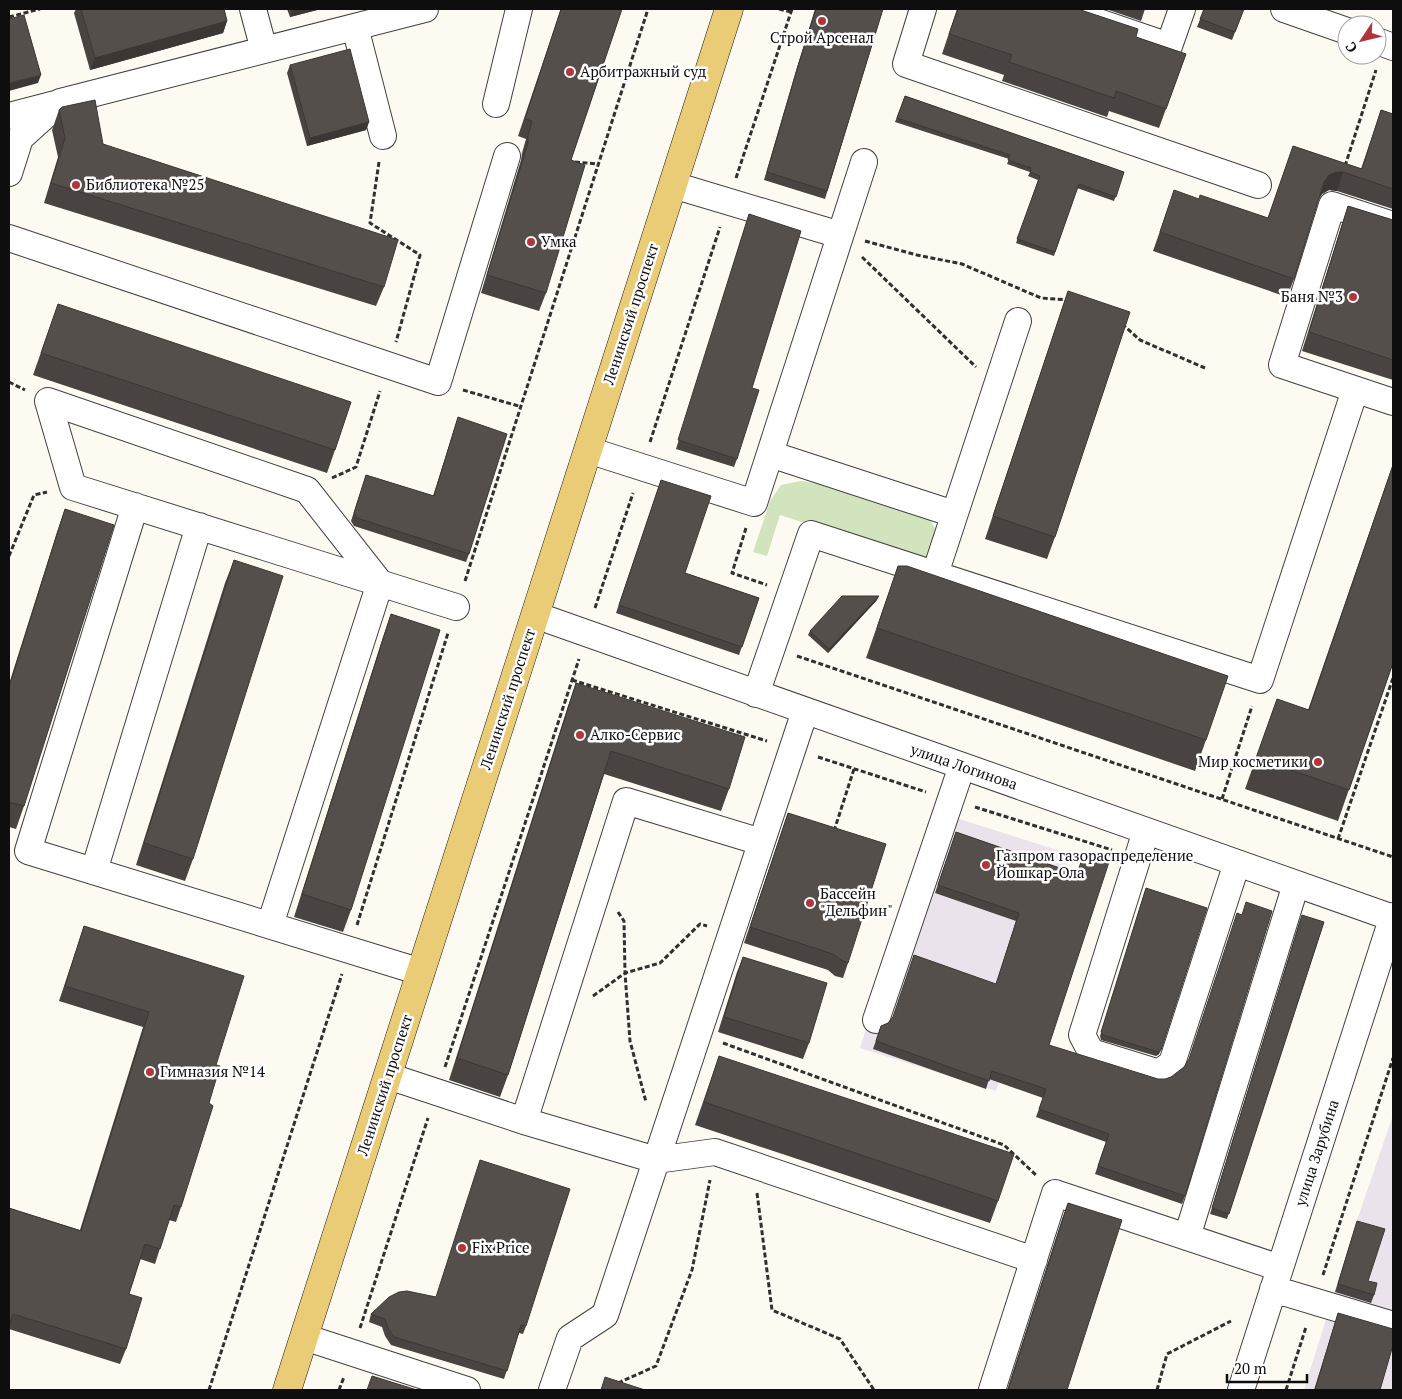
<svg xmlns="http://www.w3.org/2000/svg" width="1402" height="1399" font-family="'PT Serif',serif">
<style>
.industrial{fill:#ebe3eb}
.green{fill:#d2e4be}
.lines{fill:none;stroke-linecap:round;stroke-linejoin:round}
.minor-casing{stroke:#414141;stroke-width:28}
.major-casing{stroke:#1f1f1f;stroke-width:29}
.path{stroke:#303030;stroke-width:3;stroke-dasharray:5 2.5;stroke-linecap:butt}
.minor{stroke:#fff;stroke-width:26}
.major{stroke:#e9cc75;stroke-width:28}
.wall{fill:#494441}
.shaded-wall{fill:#3c3735}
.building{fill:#554f4c;stroke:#3c3735}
.poi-dot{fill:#ae363c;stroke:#fff;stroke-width:2}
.labels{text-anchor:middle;stroke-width:5;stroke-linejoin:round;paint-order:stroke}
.poi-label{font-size:15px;fill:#0e0e0e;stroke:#fff;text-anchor:start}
.street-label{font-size:15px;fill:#0e0e0e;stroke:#fff}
</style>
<rect width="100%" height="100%" fill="#fdfbf1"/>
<!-- industrial -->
<path class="industrial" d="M 934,811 L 1070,854 L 996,1091 L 860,1048 Z
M 1393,1115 L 1393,1390 L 1304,1390 L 1354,1229 Z"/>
<!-- green -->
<path class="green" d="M 801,481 L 821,484 L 925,514 L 936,529 L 934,543 L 924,562 L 780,515 L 767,556 L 753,552 L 770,501 L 781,485 Z"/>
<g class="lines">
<!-- minor casing -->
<g class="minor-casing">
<path id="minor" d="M 253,9 L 264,50
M 923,9 L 906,64 L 1258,185
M 1060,9 L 1169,46 L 1182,9
M 1284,9 L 1347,31
M 355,27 L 383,136
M 1377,41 L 1393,47
M 496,104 L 519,9
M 9,116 L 55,104
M 9,173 L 20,138 L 60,102 L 425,9
M 673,185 L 840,235
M 1393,225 L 1332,205 L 1282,365 L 1393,402
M 9,238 L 438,382 L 507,156
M 588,450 L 754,503 L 864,162
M 770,454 L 954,514
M 135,506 L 28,851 L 421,972
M 935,574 L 1018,321
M 535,615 L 1393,918
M 756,694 L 811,534 L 1260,680 L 1355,390
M 1146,831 L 1082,1035 L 1091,1052 L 1159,1073 L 1172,1063 L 1237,863
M 94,871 L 199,526
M 270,925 L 380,583 L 307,490 L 48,401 L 73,487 C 201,527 328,567 456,607
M 876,1020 L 962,766
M 388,1076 L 524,1121 L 656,1160 L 715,1152 L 1034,1260
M 524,1121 L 626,801 L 761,842
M 1187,1237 L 1296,884
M 1273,1289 L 1393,1325
M 304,1337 L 467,1390
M 552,1390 L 570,1338 L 605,1315 L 805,711
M 992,1390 L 1055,1193 L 1280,1268
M 1241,1390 L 1393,916"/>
</g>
<!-- major casing -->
<g class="major-casing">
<path id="major" d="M 287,1390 L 729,9"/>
</g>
<!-- path -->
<path class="path" d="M 779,9 L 791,12
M 9,17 L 40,9
M 379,162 L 370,223 L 420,255 L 396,342
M 575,162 L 599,164
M 1345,166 L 1376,70
M 736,178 L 792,9
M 865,241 L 917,255 L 962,264 L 1041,298 L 1069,300
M 862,257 L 976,367
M 1122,324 L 1140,340 L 1205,368
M 9,382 L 25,390
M 463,390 L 522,407
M 650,442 L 720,227
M 332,478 L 356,467 L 380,391
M 746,528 L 732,573 L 767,585
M 9,556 L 34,495 L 47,492
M 465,581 L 648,9
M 595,608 L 633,493
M 797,656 L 1393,857
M 572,680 L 767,741
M 818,757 L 926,792
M 1222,799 L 1252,706
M 975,807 L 1112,850
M 834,831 L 854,769
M 1338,839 L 1393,678
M 618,912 L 624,921 L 625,973 L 630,1041 L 646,1102
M 357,925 L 448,633
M 593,996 L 625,973 L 660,963 L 700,924 L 707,926
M 723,1043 L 1004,1145 L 1037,1176
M 445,1067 L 579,659
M 757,1193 L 772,1310 L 840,1339 L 874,1390
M 1323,1275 L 1393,1058
M 360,1328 L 428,1118
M 618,1383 L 656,1366 L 692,1270 L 710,1180
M 209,1390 L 342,974
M 339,1390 L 344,1377
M 1157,1390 L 1167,1354 L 1231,1321
M 1286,1390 L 1306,1327"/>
<!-- minor -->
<use href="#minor" class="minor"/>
<!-- major -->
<use href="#major" class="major"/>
</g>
<!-- wall -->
<path class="wall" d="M 76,9 L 224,9 L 227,21 L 223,33 L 90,70 L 74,13 Z
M 287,9 L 321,9 L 290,17 Z
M 561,9 L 622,9 L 571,160 L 546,293 L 539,311 L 481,293 L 521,160 L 522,153 L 526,139 L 518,136 Z
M 815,9 L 883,9 L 825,199 L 764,180 L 795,74 Z
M 957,9 L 1078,9 L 1136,37 L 1186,54 L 1159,128 L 1109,111 L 1107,117 L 1002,81 L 1004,75 L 942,54 Z
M 1106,9 L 1145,9 L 1141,21 Z
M 1204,9 L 1244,9 L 1232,40 L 1197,27 Z
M 290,65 L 369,122 L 366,130 L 307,146 L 287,73 Z
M 905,96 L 1124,172 L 1114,201 L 1077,188 L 1054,256 L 1016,243 L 1038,180 L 1028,176 L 1030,172 L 1007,164 L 1009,159 L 895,122 Z
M 59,110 L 103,144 L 384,287 L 376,306 L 44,203 L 58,157 L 52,130 Z
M 1381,110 L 1393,114 L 1393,209 L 1337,191 L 1329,190 L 1322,194 L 1319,198 L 1294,279 L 1287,297 L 1153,251 L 1168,208 L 1199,199 L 1268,218 L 1293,146 L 1361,169 Z
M 1348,206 L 1393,220 L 1393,380 L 1302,351 L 1342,224 Z
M 749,214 L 752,388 L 737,459 L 734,467 L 676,449 Z
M 1068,291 L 1055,537 L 1047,559 L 985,539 Z
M 58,304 L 335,450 L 327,473 L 33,375 Z
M 458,417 L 469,554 L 466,562 L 354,526 L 351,521 L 366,475 L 433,496 Z
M 1393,464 L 1393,663 L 1338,821 L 1245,789 L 1277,699 L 1308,710 Z
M 661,480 L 685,573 L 759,598 L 739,655 L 616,613 Z
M 65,509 L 24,806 L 16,829 L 9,827 L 9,684 L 57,532 Z
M 234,560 L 193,859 L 185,881 L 136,865 L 225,583 Z
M 898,566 L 1206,740 L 1195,771 L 866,658 Z
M 877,600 L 828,653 L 808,635 L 810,631 Z
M 391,614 L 351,910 L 343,932 L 294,917 L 383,637 Z
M 576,683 L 729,789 L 721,811 L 604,774 L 508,1075 L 500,1097 L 449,1080 L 568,706 Z
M 788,813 L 848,963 L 843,978 L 835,976 L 828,970 L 744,943 Z
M 956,832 L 1077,874 L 1049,1045 L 1185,1196 L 1182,1204 L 1095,1174 L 1106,1142 L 1036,1117 L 1043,1098 L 989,1079 L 986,1089 L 873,1049 L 881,1026 L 996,984 L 1016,921 L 935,893 Z
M 1146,888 L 1159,1054 L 1156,1056 L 1101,1040 L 1100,1036 Z
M 1300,920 L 1324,922 L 1227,1219 L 1210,1214 Z
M 84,926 L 216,1065 L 209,1103 L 181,1207 L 176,1222 L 169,1220 L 155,1264 L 140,1259 L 129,1294 L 126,1349 L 120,1364 L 9,1329 L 9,1208 L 80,1230 L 143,1027 L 59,1001 Z
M 743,957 L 809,1043 L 803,1059 L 718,1032 L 737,972 Z
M 719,1056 L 998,1201 L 990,1223 L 695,1125 Z
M 1068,1203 L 1067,1390 L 1007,1390 L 1062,1219 Z
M 1357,1221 L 1368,1281 L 1374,1295 L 1371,1303 L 1335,1292 Z
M 407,1291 L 526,1326 L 523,1334 L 519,1333 L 504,1379 L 391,1345 L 385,1336 L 382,1327 L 369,1322 L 371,1314 Z
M 1338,1313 L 1380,1390 L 1314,1390 Z"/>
<!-- shaded-wall -->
<path class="shaded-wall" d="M 293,9 L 321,9 L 290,17 Z
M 227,21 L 223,33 L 90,70 L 95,58 Z
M 41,75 L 38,83 L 9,91 L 9,83 Z
M 369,122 L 366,130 L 307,146 L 310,138 Z
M 1336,172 L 1343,172 L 1337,191 L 1329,190 L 1322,194 L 1318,201 L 1324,182 L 1329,175 Z
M 879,596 L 877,600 L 828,653 L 829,649 Z
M 1161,1050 L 1159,1054 L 1156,1056 L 1158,1052 Z"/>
<!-- building -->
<path class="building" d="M 81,9 L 224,9 L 227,21 L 95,58 Z
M 561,9 L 622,9 L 571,160 L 585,165 L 546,293 L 487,275 L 528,143 L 528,135 L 532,121 L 525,119 Z
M 816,9 L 883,9 L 827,191 L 767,172 L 798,66 Z
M 958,9 L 1078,9 L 1138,29 L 1136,37 L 1186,54 L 1166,109 L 1116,91 L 1114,98 L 1009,62 L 1012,55 L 949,34 Z
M 1204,9 L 1244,9 L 1235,32 L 1200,19 Z
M 24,15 L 41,75 L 9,83 L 9,19 Z
M 350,49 L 369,122 L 310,138 L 290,65 Z
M 905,96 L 1124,172 L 1116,197 L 1079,184 L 1055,252 L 1017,239 L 1040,176 L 1030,172 L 1031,168 L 1008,160 L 1010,155 L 897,118 Z
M 95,100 L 103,144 L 398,240 L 384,287 L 51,183 L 65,138 L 59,110 L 62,107 Z
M 1381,110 L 1393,114 L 1393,189 L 1343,172 L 1336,172 L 1329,175 L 1324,182 L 1294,279 L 1160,232 L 1174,190 L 1199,199 L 1200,195 L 1268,218 L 1293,146 L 1362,169 Z
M 1348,206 L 1393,220 L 1393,360 L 1309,332 Z
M 749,214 L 801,231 L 752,388 L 759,390 L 737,459 L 678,440 Z
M 1068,291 L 1130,312 L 1055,537 L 993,516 Z
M 58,304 L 351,402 L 335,450 L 41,353 Z
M 458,417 L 507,434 L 469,554 L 357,518 L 354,513 L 366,475 L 434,496 Z
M 1393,465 L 1393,663 L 1349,790 L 1256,758 L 1277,699 L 1309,710 Z
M 661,480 L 711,496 L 685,573 L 759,598 L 742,647 L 619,605 Z
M 65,509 L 114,525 L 24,806 L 9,802 L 9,687 Z
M 234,560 L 283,576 L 193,859 L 144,843 Z
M 898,566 L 907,566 L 1228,676 L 1206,740 L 877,628 Z
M 842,596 L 879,596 L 829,649 L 810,631 Z
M 391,614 L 440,630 L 351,910 L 302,894 Z
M 576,683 L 745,737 L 729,789 L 611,751 L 508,1075 L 457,1058 Z
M 788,813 L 886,844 L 848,963 L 841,960 L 833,954 L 750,927 Z
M 956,832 L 1077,874 L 1084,853 L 1109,862 L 1049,1045 L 1158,1079 L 1165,1079 L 1171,1077 L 1184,1067 L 1189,1059 L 1237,913 L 1242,915 L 1246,902 L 1272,911 L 1185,1196 L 1098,1166 L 1109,1134 L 1039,1109 L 1046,1089 L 992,1071 L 989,1081 L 876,1041 L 881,1026 L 888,1023 L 893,1017 L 914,955 L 996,984 L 1019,913 L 938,885 Z
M 1146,888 L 1207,908 L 1161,1050 L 1158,1052 L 1103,1035 L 1101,1032 Z
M 1302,915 L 1324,922 L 1229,1214 L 1212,1208 Z
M 84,926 L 244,976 L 216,1065 L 220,1066 L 209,1103 L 213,1106 L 181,1207 L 174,1205 L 160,1249 L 145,1244 L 129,1294 L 142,1298 L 126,1349 L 13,1314 L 9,1326 L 9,1208 L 81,1231 L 149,1012 L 65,986 Z
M 743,957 L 827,983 L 809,1043 L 724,1017 Z
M 719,1056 L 1014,1154 L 998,1201 L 704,1102 Z
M 480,1160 L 570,1189 L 526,1326 L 521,1325 L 507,1371 L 394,1337 L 388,1328 L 385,1319 L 371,1314 L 389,1297 L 399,1292 L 407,1291 L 436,1297 Z
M 1068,1203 L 1122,1220 L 1067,1390 L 1008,1390 Z
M 1357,1221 L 1385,1229 L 1368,1281 L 1377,1283 L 1374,1295 L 1338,1284 Z
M 1338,1313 L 1393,1329 L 1393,1345 L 1380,1390 L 1315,1390 Z
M 372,1376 L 417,1390 L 367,1390 Z
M 605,1377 L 645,1390 L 601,1390 Z"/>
<!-- markers -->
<g class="poi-dot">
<circle cx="822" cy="21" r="5"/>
<circle cx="570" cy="72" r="5"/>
<circle cx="76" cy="185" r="5"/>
<circle cx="531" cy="242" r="5"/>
<circle cx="1353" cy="297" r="5"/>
<circle cx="580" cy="735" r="5"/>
<circle cx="1318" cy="762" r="5"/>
<circle cx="986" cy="865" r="5"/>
<circle cx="810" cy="903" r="5"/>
<circle cx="150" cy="1072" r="5"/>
<circle cx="462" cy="1248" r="5"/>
</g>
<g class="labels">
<!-- poi labels -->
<g class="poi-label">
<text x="822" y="43" text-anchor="middle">Строй Арсенал</text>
<text x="580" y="77">Арбитражный суд</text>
<text x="86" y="190">Библиотека №25</text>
<text x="541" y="247">Умка</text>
<text x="1343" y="302" text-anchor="end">Баня №3</text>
<text x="590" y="740">Алко-Сервис</text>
<text x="1308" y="767" text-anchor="end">Мир косметики</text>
<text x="996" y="861">Газпром газораспределение<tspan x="996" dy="17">Йошкар-Ола</tspan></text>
<text x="820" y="899">Бассейн<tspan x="820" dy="17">"Дельфин"</tspan></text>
<text x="160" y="1077">Гимназия №14</text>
<text x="472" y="1253">Fix Price</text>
</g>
<!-- street labels -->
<g class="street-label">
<text transform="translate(631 314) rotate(-72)" y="5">Ленинский проспект</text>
<text transform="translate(508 699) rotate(-72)" y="5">Ленинский проспект</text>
<text transform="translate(964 767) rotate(19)" y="5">улица Логинова</text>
<text transform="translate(385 1085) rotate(-72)" y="5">Ленинский проспект</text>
<text transform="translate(1317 1153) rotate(-72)" y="5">улица Зарубина</text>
</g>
</g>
<!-- border -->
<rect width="1402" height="1399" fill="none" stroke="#0e0e0e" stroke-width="20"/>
<!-- north arrow -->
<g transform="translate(1362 40) rotate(235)"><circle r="24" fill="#ffffff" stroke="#9f9f9f"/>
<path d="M0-4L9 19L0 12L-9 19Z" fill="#ae363c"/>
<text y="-8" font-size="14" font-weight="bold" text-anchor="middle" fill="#0e0e0e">С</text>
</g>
<!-- scale -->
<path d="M1227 1374v8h80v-8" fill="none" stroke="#0e0e0e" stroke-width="2.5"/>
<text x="1234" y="1374" font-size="15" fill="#0e0e0e" stroke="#ffffff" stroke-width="4" paint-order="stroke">20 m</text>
</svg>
